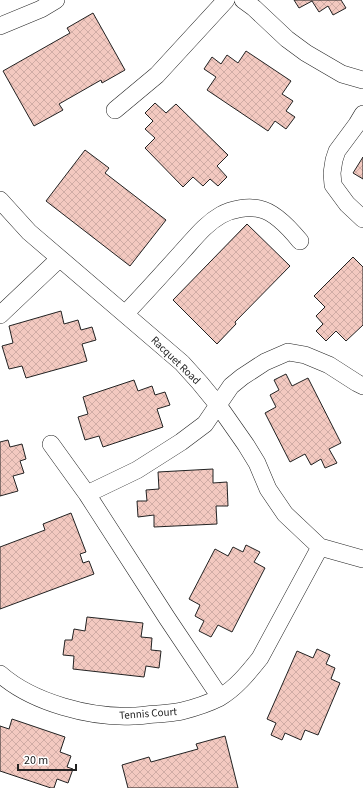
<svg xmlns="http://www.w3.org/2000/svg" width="363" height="788" font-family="'Source Sans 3',sans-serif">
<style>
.building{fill:url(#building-cross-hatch);stroke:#222}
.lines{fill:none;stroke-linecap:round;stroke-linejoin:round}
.street-casing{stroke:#222;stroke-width:18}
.street{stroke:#fff;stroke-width:17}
.labels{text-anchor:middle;stroke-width:3;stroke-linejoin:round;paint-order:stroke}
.street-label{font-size:11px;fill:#222;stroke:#fff}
</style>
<defs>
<pattern id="building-cross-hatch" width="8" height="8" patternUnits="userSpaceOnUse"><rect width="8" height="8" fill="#f3c9c0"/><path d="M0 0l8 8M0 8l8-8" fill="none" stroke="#d0aca5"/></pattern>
</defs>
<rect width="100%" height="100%" fill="#fff"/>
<!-- building -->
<path class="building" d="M 294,0 L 341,0 L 346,8 L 333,15 L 328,6 L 319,12 L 312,1 L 299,8 Z
M 93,13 L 125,70 L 102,83 L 101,80 L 59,104 L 63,110 L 34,126 L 3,71 L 70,33 L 67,28 Z
M 246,51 L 291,81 L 282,94 L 293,101 L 286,111 L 295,117 L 286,129 L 275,121 L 268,131 L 207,90 L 216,77 L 204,69 L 212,57 L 221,64 L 227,55 L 238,63 Z
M 155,103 L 166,113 L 176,104 L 228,155 L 217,166 L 227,177 L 218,186 L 210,179 L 203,186 L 193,177 L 183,187 L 145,148 L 155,138 L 145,129 L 153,121 L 145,113 Z
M 85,150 L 109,168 L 105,173 L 166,220 L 130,266 L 46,201 Z
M 363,157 L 363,179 L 353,173 Z
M 247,224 L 290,266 L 235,322 L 236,324 L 217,344 L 173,300 Z
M 353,257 L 363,267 L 363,325 L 346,341 L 336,331 L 326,341 L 316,331 L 323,324 L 316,316 L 325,307 L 314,296 Z
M 61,311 L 64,324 L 78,320 L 81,330 L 92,327 L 96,340 L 82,344 L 87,361 L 26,378 L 22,366 L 9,369 L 2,346 L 13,343 L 9,326 Z
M 286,374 L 292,386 L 308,378 L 341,443 L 329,449 L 337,463 L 325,468 L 321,459 L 311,465 L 305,454 L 290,462 L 265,413 L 276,407 L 270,395 L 279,390 L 274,380 Z
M 134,380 L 138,391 L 152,386 L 155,395 L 165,392 L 170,405 L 157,409 L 163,427 L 103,447 L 99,436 L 85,440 L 78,417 L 88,414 L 83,397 Z
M 8,440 L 10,447 L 22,444 L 26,459 L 20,461 L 24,473 L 13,476 L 18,491 L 0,496 L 0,442 Z
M 213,469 L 213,483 L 227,482 L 228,506 L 216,506 L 217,524 L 154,527 L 154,515 L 138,517 L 137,501 L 147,501 L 146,490 L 159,489 L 158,472 Z
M 71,513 L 86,552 L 80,554 L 83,563 L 89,561 L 94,574 L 0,609 L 0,547 L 45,530 L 43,524 Z
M 246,545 L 260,552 L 254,562 L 265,568 L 232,632 L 218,625 L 211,637 L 199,631 L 204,621 L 195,616 L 200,605 L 189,599 L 215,549 L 228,556 L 233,547 L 243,552 Z
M 87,617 L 143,623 L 141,637 L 152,638 L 151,650 L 161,651 L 159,668 L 146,666 L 144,677 L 73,669 L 74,656 L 63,655 L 65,640 L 72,640 L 74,629 L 85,631 Z
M 317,649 L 330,655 L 326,664 L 335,668 L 331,679 L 340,683 L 318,735 L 305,730 L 301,740 L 285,733 L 282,740 L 271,735 L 276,723 L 267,719 L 297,651 L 313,658 Z
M 12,719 L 65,737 L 60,752 L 71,756 L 67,767 L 73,769 L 68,783 L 57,779 L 54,788 L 51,788 L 0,771 L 0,726 L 9,729 Z
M 225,736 L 238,788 L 128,788 L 122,765 L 149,757 L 151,762 L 198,749 L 196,744 Z"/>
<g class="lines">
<!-- street casing -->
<g class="street-casing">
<path id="street" d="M 243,0 L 254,8 L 287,39 L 306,53 L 342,74 L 363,80
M 0,26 L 41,9 L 56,0
M 115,110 L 157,75 L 226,0
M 363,114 L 357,124 L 337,151 L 334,160 L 332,173 L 333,185 L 347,204 L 363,219
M 0,200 L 29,232 L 182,363 L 200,383 L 218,405 L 246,445 L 257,463 L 268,489 L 285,514 L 320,547 L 363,559
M 125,314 C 144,294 163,273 181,253 C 194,239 205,224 221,215 C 232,209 248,206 260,209 C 275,212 291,230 300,241
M 0,315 L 59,259
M 51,444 L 87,494 L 167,618 L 220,697
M 87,494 L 137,470 L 181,442 L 205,424 L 231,386 L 242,377 L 265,362 L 288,352 L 305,355 L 329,365 L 357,383 L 363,386
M 0,674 C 33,703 91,718 133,716 C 142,716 150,714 158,714 C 166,713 174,713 182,711 C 194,708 207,704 219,698 C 236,688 248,673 260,658 L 320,547"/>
</g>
<!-- street -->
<use href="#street" class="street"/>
</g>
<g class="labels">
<!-- street labels -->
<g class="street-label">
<text transform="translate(176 360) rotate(44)" y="4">Racquet Road</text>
<text transform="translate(148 713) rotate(-4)" y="4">Tennis Court</text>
</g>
</g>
<!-- scale -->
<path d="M18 764v6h58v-6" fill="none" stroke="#222222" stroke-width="2"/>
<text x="24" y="764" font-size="12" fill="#222222" stroke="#ffffff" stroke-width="3" paint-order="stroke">20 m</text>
</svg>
